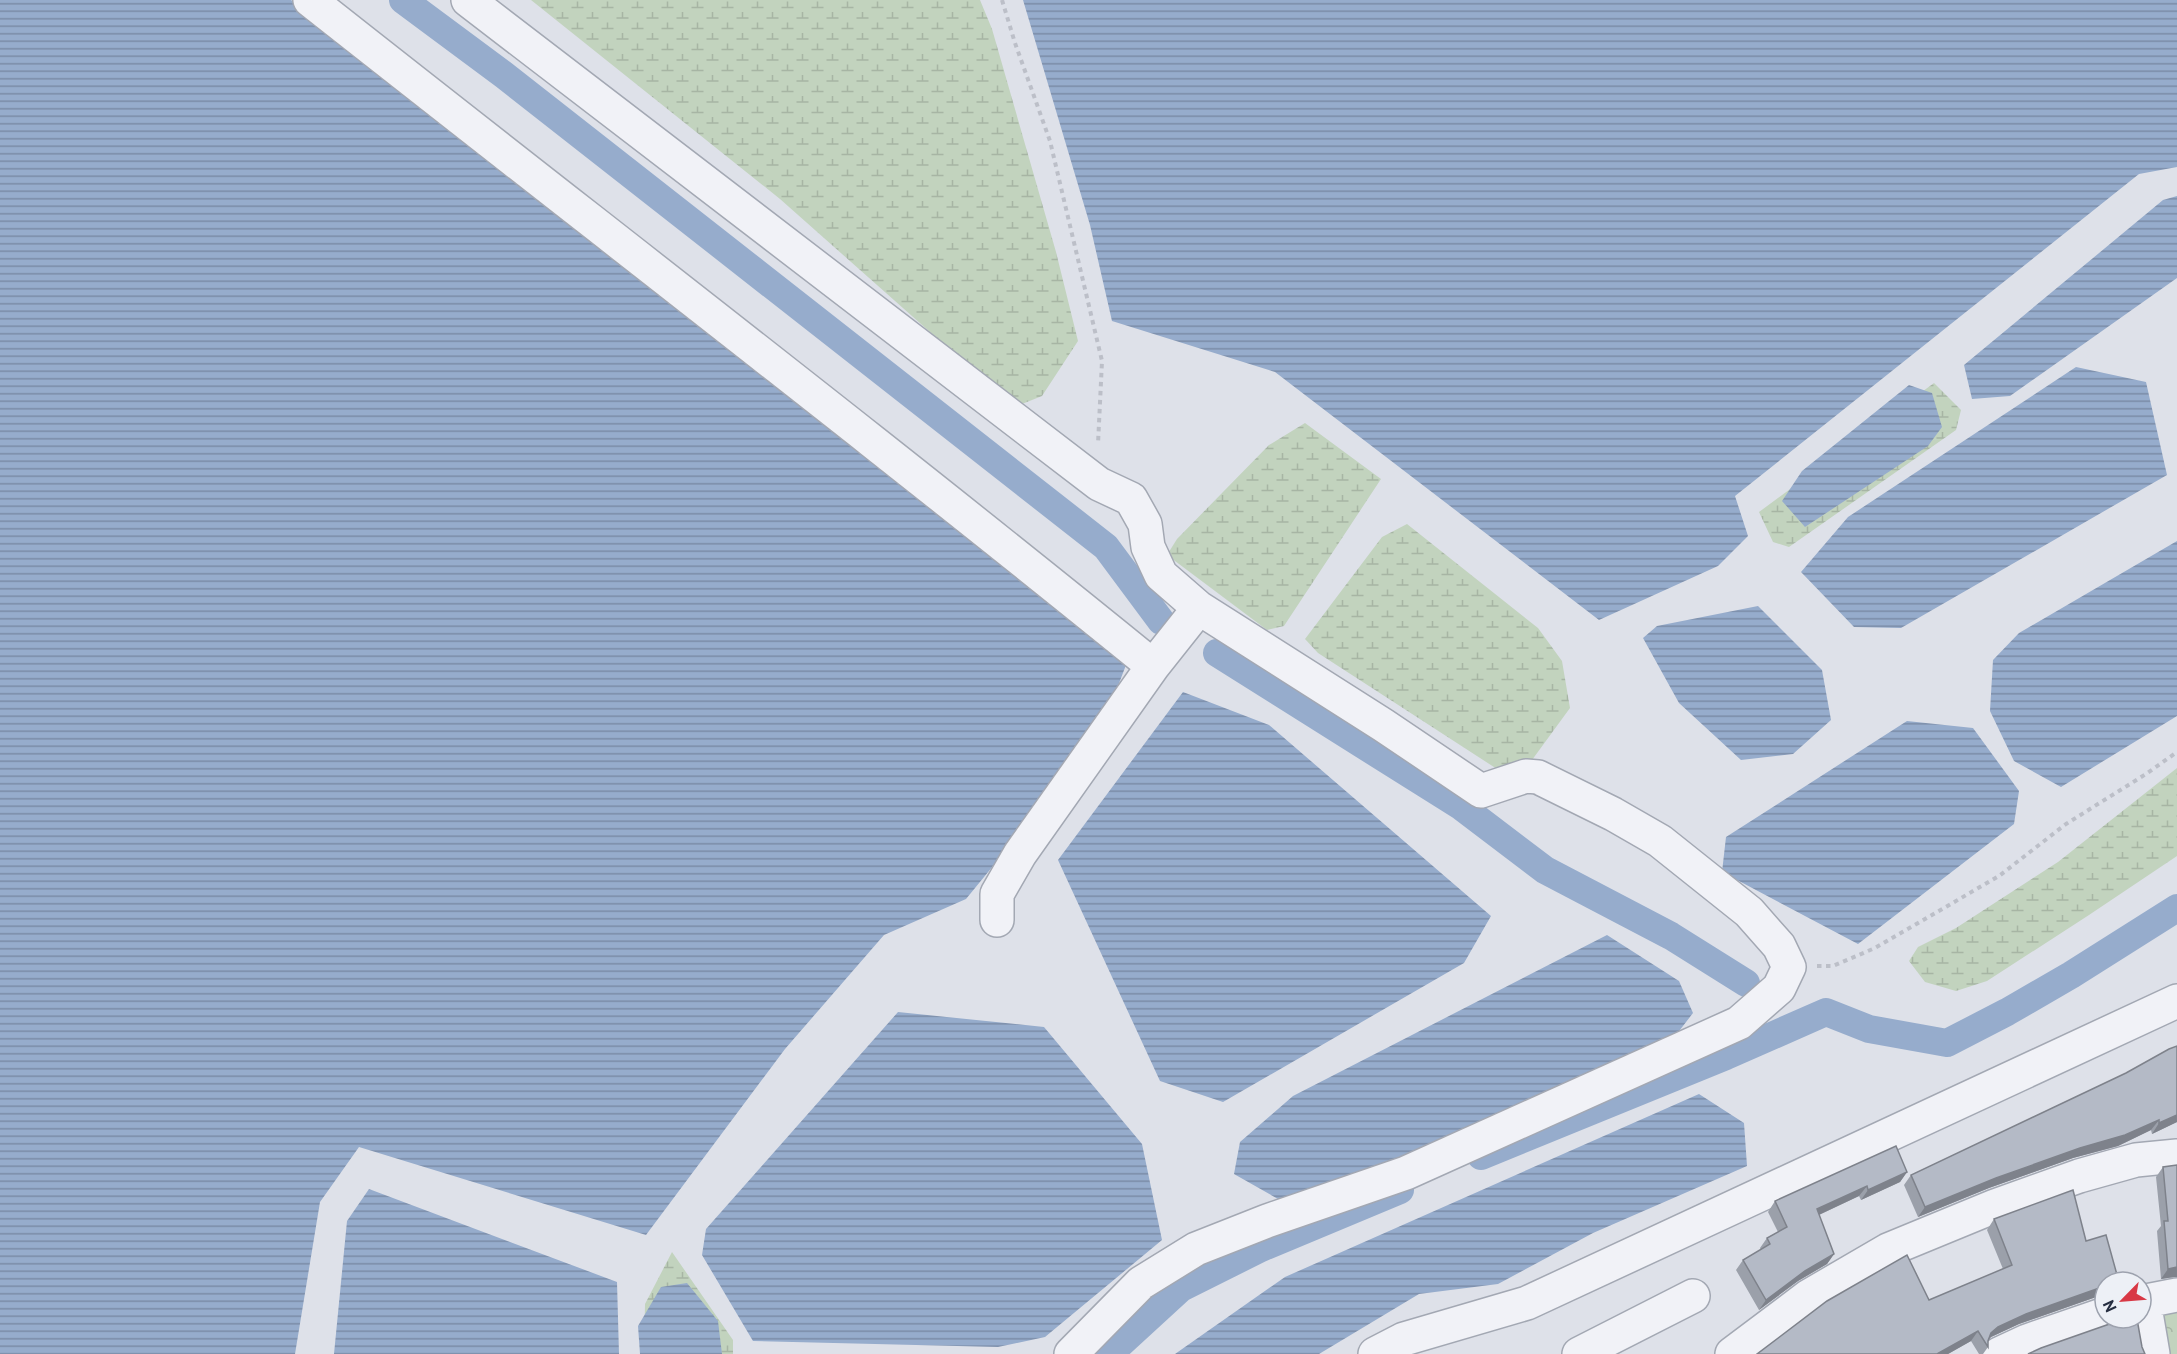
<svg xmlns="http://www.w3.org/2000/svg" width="2177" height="1354" font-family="'PT Sans',sans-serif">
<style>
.wetland{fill:url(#wetland-marsh)}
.park{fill:url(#park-crowns)}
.water{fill:url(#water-rules)}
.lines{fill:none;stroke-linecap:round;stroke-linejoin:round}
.canal{stroke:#96accc;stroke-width:28}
.minor-casing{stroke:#a3a8b3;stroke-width:36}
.path{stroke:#bcbfc8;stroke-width:4;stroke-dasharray:4.5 4.5;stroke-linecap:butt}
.minor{stroke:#f1f2f7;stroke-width:33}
.wall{fill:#9ba0aa}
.shaded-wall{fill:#7e828b}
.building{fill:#b4bac6;stroke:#7e828b;stroke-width:1.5}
</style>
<defs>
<pattern id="wetland-marsh" width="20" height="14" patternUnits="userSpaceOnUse" patternTransform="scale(1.5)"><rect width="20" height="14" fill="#c2d3be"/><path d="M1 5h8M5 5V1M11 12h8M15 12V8" fill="none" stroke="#a7b5a4"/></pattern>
<pattern id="park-crowns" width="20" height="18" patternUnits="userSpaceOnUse" patternTransform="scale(1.5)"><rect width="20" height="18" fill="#c2d3be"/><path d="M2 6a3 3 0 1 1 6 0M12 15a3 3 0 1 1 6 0" fill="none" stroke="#a7b5a4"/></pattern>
<pattern id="water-rules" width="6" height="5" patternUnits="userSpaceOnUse" patternTransform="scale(1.5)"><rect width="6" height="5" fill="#96accc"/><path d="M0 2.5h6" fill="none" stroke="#7a8ca7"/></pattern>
</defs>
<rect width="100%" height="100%" fill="#dee1e9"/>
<!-- wetland -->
<path class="wetland" d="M 531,0 L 980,0 L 992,29 L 1056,252 L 1078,341 L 1042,396 L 1017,406 L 930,332 L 780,199 Z
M 1934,383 L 1961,410 L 1956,430 L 1789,547 L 1773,542 L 1759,512 Z
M 1305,423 L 1381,479 L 1284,626 L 1267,630 L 1167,555 L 1177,539 L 1269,445 Z
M 1407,524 L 1538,628 L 1562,661 L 1570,708 L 1532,760 L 1497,769 L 1318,653 L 1305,639 L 1382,537 Z
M 2177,768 L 2177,856 L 2089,915 L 1987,981 L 1956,991 L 1925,982 L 1909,961 L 1918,947 L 1956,928 L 2058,862 Z
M 672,1252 L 733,1340 L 733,1354 L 644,1354 L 645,1304 Z"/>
<!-- park -->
<path class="park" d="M 2177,1308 L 2177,1354 L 2164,1354 L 2156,1310 Z"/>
<!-- water -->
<path class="water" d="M 0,0 L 291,0 L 1101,617 L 1131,652 L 1098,738 L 966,899 L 884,935 L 785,1049 L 646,1235 L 359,1147 L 320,1202 L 295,1354 L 0,1354 Z
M 1023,0 L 2177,0 L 2177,167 L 2139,174 L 1735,496 L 1748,536 L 1718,566 L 1599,620 L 1275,372 L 1112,321 L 1090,225 Z
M 2177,196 L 2177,278 L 2010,396 L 1972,399 L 1964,365 L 2163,200 Z
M 2076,367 L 2146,382 L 2167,475 L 1901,628 L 1854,627 L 1801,572 L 1848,517 Z
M 1909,385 L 1932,393 L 1942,427 L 1928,446 L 1805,527 L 1782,501 L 1802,471 Z
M 2177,541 L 2177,716 L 2061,787 L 2014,761 L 1990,711 L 1993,660 L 2019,633 Z
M 1758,606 L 1822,670 L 1831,720 L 1793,754 L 1741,760 L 1679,703 L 1643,638 L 1657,626 Z
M 1183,692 L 1269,725 L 1491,916 L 1464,963 L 1223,1102 L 1160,1081 L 1058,860 Z
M 1907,721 L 1973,728 L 2019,791 L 2014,824 L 1858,944 L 1722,872 L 1726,837 Z
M 1607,935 L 1679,981 L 1693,1013 L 1673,1039 L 1331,1189 L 1278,1199 L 1234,1174 L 1240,1142 L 1293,1096 Z
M 898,1012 L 1044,1027 L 1142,1144 L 1162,1240 L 1045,1337 L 998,1347 L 753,1341 L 702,1255 L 706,1229 Z
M 1699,1094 L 1744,1123 L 1747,1166 L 1593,1233 L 1498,1284 L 1419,1294 L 1319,1354 L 1175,1354 L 1285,1277 Z
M 369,1189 L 617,1282 L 619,1354 L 334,1354 L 347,1221 Z
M 687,1283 L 718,1321 L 722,1354 L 640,1354 L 638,1326 L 661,1287 Z"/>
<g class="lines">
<!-- canal -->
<path class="canal" d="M 403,0 L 504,75 L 1106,547 L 1161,621
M 1217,653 L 1462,807 L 1545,870 L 1671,936 L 1746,983
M 1481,1156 L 1726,1056 L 1826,1012 L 1869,1029 L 1947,1043 L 2007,1012 L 2071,975 L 2177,908
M 1109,1354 L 1181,1288 L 1261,1248 L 1400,1190"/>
<!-- minor casing -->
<g class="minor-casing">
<path id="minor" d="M 310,0 C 591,222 875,440 1153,666
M 468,0 L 1099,484 L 1131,499 L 1145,524 L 1148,547 L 1161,575 L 1199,608 L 1383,725 L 1481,791 L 1526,776 L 1538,777 L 1613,814 L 1660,841 L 1749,912 L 1779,946 L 1789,967 L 1779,988 L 1739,1023 L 1406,1173 L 1267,1221 L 1196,1249 L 1141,1283 L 1071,1354
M 997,920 L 997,894 L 1020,854 L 1153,666 L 1199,608
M 2144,1301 L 2153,1354
M 2141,1302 L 2177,1295
M 1375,1354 L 1404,1339 L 1527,1303 L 2177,1001
M 1579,1354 L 1693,1296
M 1732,1354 L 1809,1296 L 1888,1250 L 1995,1206 L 2079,1176 L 2136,1160 L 2177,1156
M 1999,1354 L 2027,1341 L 2105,1314"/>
</g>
<!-- path -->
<path class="path" d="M 1002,0 L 1015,43 L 1050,141 L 1102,361 L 1098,444
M 1817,966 L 1833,966 L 1875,948 L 1999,876 L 2066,824 L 2146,774 L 2177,752"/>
<!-- minor -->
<use href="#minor" class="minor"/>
</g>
<!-- wall -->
<path class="wall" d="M 2177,1046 L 2177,1122 L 2152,1134 L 2151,1130 L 2118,1146 L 2073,1158 L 1989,1188 L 1918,1217 L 1904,1185 L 1911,1175 L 2126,1073 Z
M 2177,1165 L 2177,1277 L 2174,1277 L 2161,1279 L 2157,1231 L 2161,1226 L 2156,1177 L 2163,1167 Z
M 1907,1172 L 1900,1182 L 1861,1200 L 1859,1196 L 1819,1215 L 1834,1254 L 1827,1264 L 1798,1281 L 1759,1310 L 1736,1270 L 1743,1260 L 1761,1250 L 1760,1248 L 1767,1238 L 1778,1232 L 1768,1212 L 1775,1201 Z
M 1994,1219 L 2086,1241 L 2105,1282 L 2105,1296 L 2099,1296 L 2019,1324 L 1991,1337 L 1988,1341 L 1988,1347 L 1983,1354 L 1979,1354 L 1971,1341 L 1948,1354 L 1757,1354 L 1929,1300 L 2003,1269 L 1987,1230 Z"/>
<!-- shaded-wall -->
<path class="shaded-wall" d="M 2177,1115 L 2177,1122 L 2152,1134 L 2159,1123 Z
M 2159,1120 L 2151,1130 L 2118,1146 L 2073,1158 L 1989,1188 L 1918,1217 L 1925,1207 L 1996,1178 Z
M 1907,1172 L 1900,1182 L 1861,1200 L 1868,1190 Z
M 1867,1186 L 1859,1196 L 1810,1219 L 1817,1209 Z
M 1834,1254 L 1827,1264 L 1798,1281 L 1759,1310 L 1766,1300 L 1805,1271 Z
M 2177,1267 L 2177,1277 L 2174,1277 L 2161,1279 L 2168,1269 Z
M 2105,1286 L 2105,1296 L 2099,1296 L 2019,1324 L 1991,1337 L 1984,1343 L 1991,1333 L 1998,1327 L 2026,1314 Z
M 1978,1331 L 1971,1341 L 1948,1354 L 1937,1354 Z"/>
<!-- building -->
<path class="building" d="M 2177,1046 L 2177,1115 L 2159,1123 L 2159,1120 L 2125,1135 L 2080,1148 L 1996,1178 L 1925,1207 L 1911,1175 L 2126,1073 L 2169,1049 Z
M 1896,1146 L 1907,1172 L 1868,1190 L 1867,1186 L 1817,1209 L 1834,1254 L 1805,1271 L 1766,1300 L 1743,1260 L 1770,1244 L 1767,1238 L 1787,1227 L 1775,1201 Z
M 2177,1165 L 2177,1267 L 2168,1269 L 2164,1221 L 2168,1221 L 2163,1167 Z
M 2073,1190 L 2086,1241 L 2106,1235 L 2119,1282 L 2105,1282 L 2105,1286 L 2026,1314 L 1998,1327 L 1991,1333 L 1988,1341 L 1988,1347 L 1978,1331 L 1937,1354 L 1757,1354 L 1827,1301 L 1907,1255 L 1929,1300 L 2012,1265 L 1994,1219 Z
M 2122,1318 L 2129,1318 L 2130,1321 L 2137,1319 L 2142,1347 L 2145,1354 L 2028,1354 L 2041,1348 L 2118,1321 Z"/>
<!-- north arrow -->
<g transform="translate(2123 1300) rotate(245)"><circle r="28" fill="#edf0f6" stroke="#9da2ae" stroke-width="1.5"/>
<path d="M0-4.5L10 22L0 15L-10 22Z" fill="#d83845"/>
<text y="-9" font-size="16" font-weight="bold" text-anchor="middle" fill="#262e41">N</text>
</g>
</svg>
